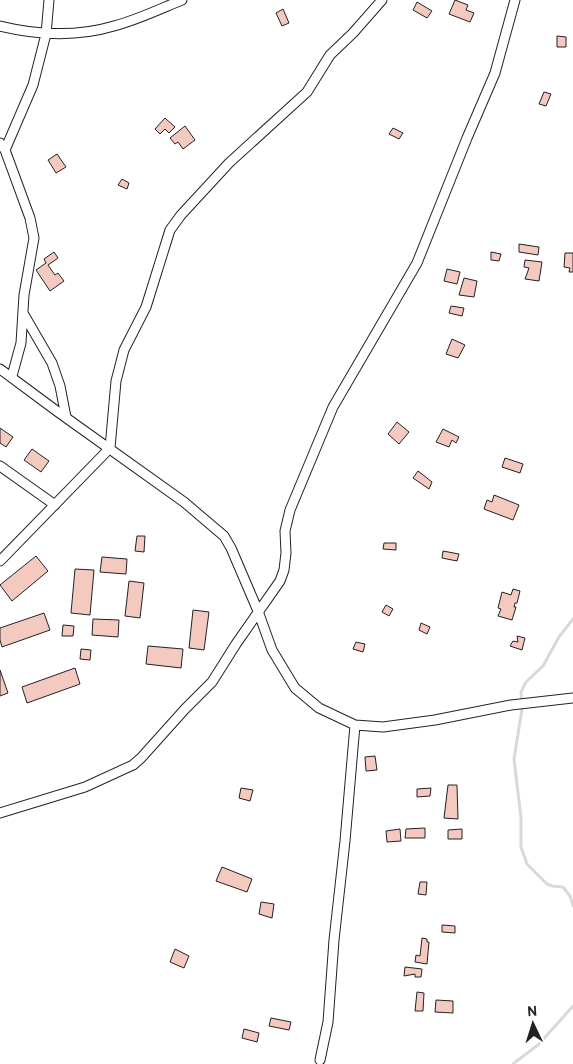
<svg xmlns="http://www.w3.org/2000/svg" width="573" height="1064" font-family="Overpass,sans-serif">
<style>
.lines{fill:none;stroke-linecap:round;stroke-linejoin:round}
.stream{stroke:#d9d9d9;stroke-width:3}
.building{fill:#f3c9c0;stroke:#222}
.street-casing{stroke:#222;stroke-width:11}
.street{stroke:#fff;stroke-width:9}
</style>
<rect width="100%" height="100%" fill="#fff"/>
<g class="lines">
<!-- stream -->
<path class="stream" d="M 573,619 L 559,637 L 543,666 L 526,682 L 521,692 L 522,709 L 514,759 L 521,818 L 521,847 L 527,864 L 547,884 L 552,886 L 563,887 L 570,896 L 573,906
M 513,1064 L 539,1044 L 573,1006"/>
</g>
<!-- building -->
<path class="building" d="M 455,0 L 468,5 L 466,10 L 474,13 L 470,22 L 449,14 Z
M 417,2 L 432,11 L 427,18 L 413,10 Z
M 283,9 L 289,23 L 282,26 L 276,13 Z
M 557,36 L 566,37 L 566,47 L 557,47 Z
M 544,92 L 551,94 L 546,106 L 539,104 Z
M 165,118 L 175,127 L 169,133 L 165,129 L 160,134 L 155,129 Z
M 185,126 L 195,140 L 183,149 L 178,142 L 175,144 L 170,138 Z
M 393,128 L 403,133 L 399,139 L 389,134 Z
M 57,154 L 66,167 L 56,173 L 48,160 Z
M 122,179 L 129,183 L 127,189 L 118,185 Z
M 519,244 L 539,247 L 538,255 L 519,252 Z
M 54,252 L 58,258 L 48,265 L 55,275 L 58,273 L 64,281 L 50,291 L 36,270 L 46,263 L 44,259 Z
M 491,252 L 501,254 L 499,261 L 491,260 Z
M 565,253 L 573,253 L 573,272 L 569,272 L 570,268 L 564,267 Z
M 525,260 L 542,262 L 539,281 L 525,279 L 529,268 L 524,267 Z
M 447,269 L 460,272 L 457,284 L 444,281 Z
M 464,278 L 477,281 L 474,297 L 459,295 Z
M 451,306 L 464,308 L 462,316 L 449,313 Z
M 452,339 L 465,345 L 458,358 L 446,354 Z
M 397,422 L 409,432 L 399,444 L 388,434 Z
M 0,428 L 13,437 L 6,447 L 0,443 Z
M 443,429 L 459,437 L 456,443 L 452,440 L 449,447 L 436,442 Z
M 32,449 L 49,461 L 41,472 L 24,460 Z
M 505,458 L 523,464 L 520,473 L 502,467 Z
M 418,471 L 432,482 L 429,489 L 413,478 Z
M 494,495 L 519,505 L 513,520 L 484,509 L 487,500 L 492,502 Z
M 137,536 L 145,536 L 144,552 L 135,551 Z
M 384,543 L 396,543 L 396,550 L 383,549 Z
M 443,551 L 459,554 L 457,561 L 442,558 Z
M 36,556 L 48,571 L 12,601 L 0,585 Z
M 102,557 L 127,559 L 126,574 L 100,572 Z
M 75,569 L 94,570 L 90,615 L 71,613 Z
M 129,581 L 144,583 L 140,618 L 125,616 Z
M 513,589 L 520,591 L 517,603 L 515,603 L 514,607 L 516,607 L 512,620 L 498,616 L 501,609 L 498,608 L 502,592 L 511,595 Z
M 386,605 L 393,609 L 389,616 L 382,612 Z
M 193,610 L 209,612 L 204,650 L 189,648 Z
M 44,613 L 50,630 L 2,647 L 0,640 L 0,628 Z
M 93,619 L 119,620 L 118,637 L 92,635 Z
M 421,623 L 430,627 L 427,634 L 419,630 Z
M 63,625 L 74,626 L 73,636 L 62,636 Z
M 517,636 L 525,638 L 522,650 L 510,646 L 513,641 L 518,642 Z
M 356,642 L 365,644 L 363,652 L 353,649 Z
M 148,646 L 183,649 L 181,668 L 146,664 Z
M 81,649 L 91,650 L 90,660 L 80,659 Z
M 75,668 L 80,684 L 27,703 L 22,687 Z
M 0,670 L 8,693 L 0,696 Z
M 375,756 L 377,770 L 366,771 L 365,757 Z
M 448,785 L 457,785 L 458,819 L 444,818 Z
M 241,788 L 253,790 L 250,801 L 239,798 Z
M 431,788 L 430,796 L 417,797 L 417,789 Z
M 425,828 L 425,838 L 405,838 L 406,829 Z
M 400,829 L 401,841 L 387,842 L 386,831 Z
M 462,829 L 462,839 L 448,839 L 448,830 Z
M 222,867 L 252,879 L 247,892 L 216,881 Z
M 420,882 L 427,882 L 426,895 L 418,894 Z
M 261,902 L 274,904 L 272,918 L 259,914 Z
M 442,925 L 455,926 L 455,933 L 442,932 Z
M 422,938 L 427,939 L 427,942 L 429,942 L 427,964 L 415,962 L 416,955 L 420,956 Z
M 175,949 L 189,956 L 184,968 L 170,962 Z
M 405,967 L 422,969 L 421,977 L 415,977 L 415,974 L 404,976 Z
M 417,992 L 424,993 L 423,1011 L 415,1011 Z
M 436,1000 L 453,1001 L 453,1013 L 435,1012 Z
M 271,1018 L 291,1022 L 289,1030 L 269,1026 Z
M 244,1029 L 259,1033 L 257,1042 L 242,1038 Z"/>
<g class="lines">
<!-- street casing -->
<g class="street-casing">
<path id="street" d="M 0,26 C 37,35 77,37 114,26 C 137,20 160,9 182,0
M 0,143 L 5,150 L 30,218 L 34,238 L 24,295 L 21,343 L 12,376
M 5,150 L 33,85 L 46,34 L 49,0
M 23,313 L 52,363 L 60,386 L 66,417
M 0,369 L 58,412 L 184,502 L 224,536 L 231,548 L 258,611 L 272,650 L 295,688 L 319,708 L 355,725 L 383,727 L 435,720 L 511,705 L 573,698
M 0,466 L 55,505
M 0,561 L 110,448 L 116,381 L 124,350 L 146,307 L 170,230 L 181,215 L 229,163 L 307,92 L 330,55 L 353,33 L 382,0
M 0,813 L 85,787 L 133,765 L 141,758 L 185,709 L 212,682 L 236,644 L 280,581 L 284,570 L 286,553 L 285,531 L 290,510 L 333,407 L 417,263 L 467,138 L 495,73 L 515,0
M 320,1060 L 328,1022 L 334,940 L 345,841 L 355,725"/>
</g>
<!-- street -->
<use href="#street" class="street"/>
</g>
<!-- north arrow -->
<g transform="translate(533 1024) rotate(356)" stroke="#ffffff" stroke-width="4" paint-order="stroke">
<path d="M0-4L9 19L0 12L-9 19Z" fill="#222222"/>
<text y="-8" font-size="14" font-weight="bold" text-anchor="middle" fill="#222222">N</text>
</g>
</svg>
